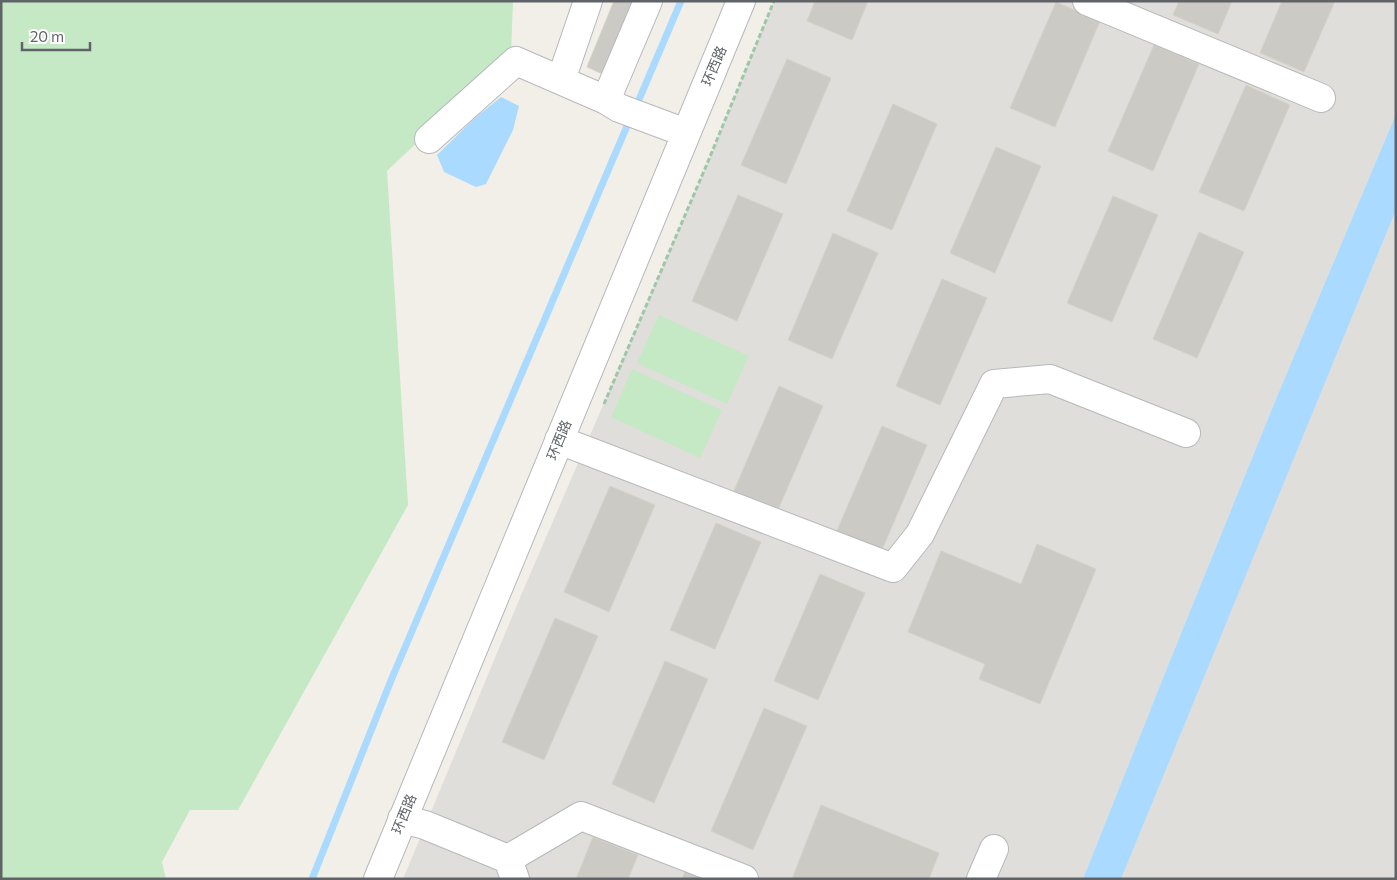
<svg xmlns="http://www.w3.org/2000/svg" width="1397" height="880" font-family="Commissioner,'Noto Sans SC',sans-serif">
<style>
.industrial{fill:#e0deda}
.green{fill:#c5e8c5}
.water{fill:#aadaff}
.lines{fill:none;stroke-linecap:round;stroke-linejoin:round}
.stream{stroke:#aadaff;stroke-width:7}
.building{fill:#cccac5;stroke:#d6d1c6}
.minor-casing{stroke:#b5b8bc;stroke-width:30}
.path{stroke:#9cc7a9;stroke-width:3;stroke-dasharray:5 2.5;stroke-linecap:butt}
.minor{stroke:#fff;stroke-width:28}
.labels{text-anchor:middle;stroke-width:4;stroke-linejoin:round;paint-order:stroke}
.street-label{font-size:14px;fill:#5f6368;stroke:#fff}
</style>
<rect width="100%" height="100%" fill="#f1efe8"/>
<!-- industrial -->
<path class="industrial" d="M 774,1 L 1396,1 L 1396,114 L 1276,399 L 1169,663 L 1083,879 L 403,879 L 522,593 L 707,164 Z
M 1396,210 L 1396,879 L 1121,879 L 1206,671 Z"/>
<!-- green -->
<path class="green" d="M 1,1 L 513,1 L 511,53 L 387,171 L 408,505 L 238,810 L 190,810 L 162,862 L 166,879 L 1,879 Z
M 659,315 L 749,356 L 727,404 L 637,363 Z
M 632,369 L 722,410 L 700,458 L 611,417 Z"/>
<!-- water -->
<path class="water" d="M 501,97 L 519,106 L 513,130 L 486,184 L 476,187 L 444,172 L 437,155 L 475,118 Z
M 1396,114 L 1396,210 L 1121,879 L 1083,879 L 1169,663 L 1276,399 Z"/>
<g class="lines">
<!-- stream -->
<path class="stream" d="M 635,109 L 681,1
M 312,879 L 392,678 L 630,119"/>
</g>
<!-- building -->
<path class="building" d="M 614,1 L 636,1 L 605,75 L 587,67 Z
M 815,1 L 868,1 L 852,40 L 807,21 Z
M 1179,1 L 1232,1 L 1218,34 L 1173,15 Z
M 1282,1 L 1335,1 L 1304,72 L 1260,53 Z
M 1056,2 L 1100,21 L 1055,127 L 1010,108 Z
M 1154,45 L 1199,64 L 1153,171 L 1108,151 Z
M 787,59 L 831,78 L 786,184 L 741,165 Z
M 1246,85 L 1290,105 L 1244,211 L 1199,192 Z
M 893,104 L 937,124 L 892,230 L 847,211 Z
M 996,147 L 1041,166 L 995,273 L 950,253 Z
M 738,195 L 783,214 L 737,321 L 692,301 Z
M 1113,196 L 1158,215 L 1112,322 L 1067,303 Z
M 1199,232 L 1244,252 L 1197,358 L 1153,339 Z
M 833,233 L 878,253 L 832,359 L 788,340 Z
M 942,279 L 987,298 L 940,405 L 896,386 Z
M 779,386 L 823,406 L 777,512 L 733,493 Z
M 882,426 L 927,445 L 881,552 L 836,533 Z
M 610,486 L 655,505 L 609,612 L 564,592 Z
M 716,523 L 761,542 L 715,649 L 670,630 Z
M 1037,544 L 1096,569 L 1040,704 L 979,679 L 985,664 L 908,632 L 941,551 L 1021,584 Z
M 820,574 L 865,593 L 818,700 L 774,681 Z
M 555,618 L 598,636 L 544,760 L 502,742 Z
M 665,661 L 708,679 L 654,803 L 612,784 Z
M 764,708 L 807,726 L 753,850 L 711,831 Z
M 821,805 L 939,853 L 929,879 L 792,879 Z
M 593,837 L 638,855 L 628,879 L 576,879 Z
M 686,869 L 708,879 L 682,879 Z"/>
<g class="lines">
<!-- minor casing -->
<g class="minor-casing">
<path id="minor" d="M 648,1 L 606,100 L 619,108 L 686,133
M 1087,1 L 1321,98
M 561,80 L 588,1
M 429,139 L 516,61 L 606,100
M 559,440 L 893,568 L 920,534 L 994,384 L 1050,379 L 1186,433
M 402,819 L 425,825 L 508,859 L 515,879
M 508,859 L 581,816 L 744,879
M 378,879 L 741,1
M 981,879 L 994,849"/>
</g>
<!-- path -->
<path class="path" d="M 604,404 L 707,164 L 774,1"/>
<!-- minor -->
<use href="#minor" class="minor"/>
</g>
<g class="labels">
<!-- street labels -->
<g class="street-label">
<text transform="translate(714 66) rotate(-67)" y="5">环西路</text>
<text transform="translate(559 440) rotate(-68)" y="5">环西路</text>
<text transform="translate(404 814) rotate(-68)" y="5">环西路</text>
</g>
</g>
<!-- border -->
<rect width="1397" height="880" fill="none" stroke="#5f6368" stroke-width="5"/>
<!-- scale -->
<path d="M22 42v8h68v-8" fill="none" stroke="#5f6368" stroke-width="2.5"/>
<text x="30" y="42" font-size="15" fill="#5f6368" stroke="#ffffff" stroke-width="4" paint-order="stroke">20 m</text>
</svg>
